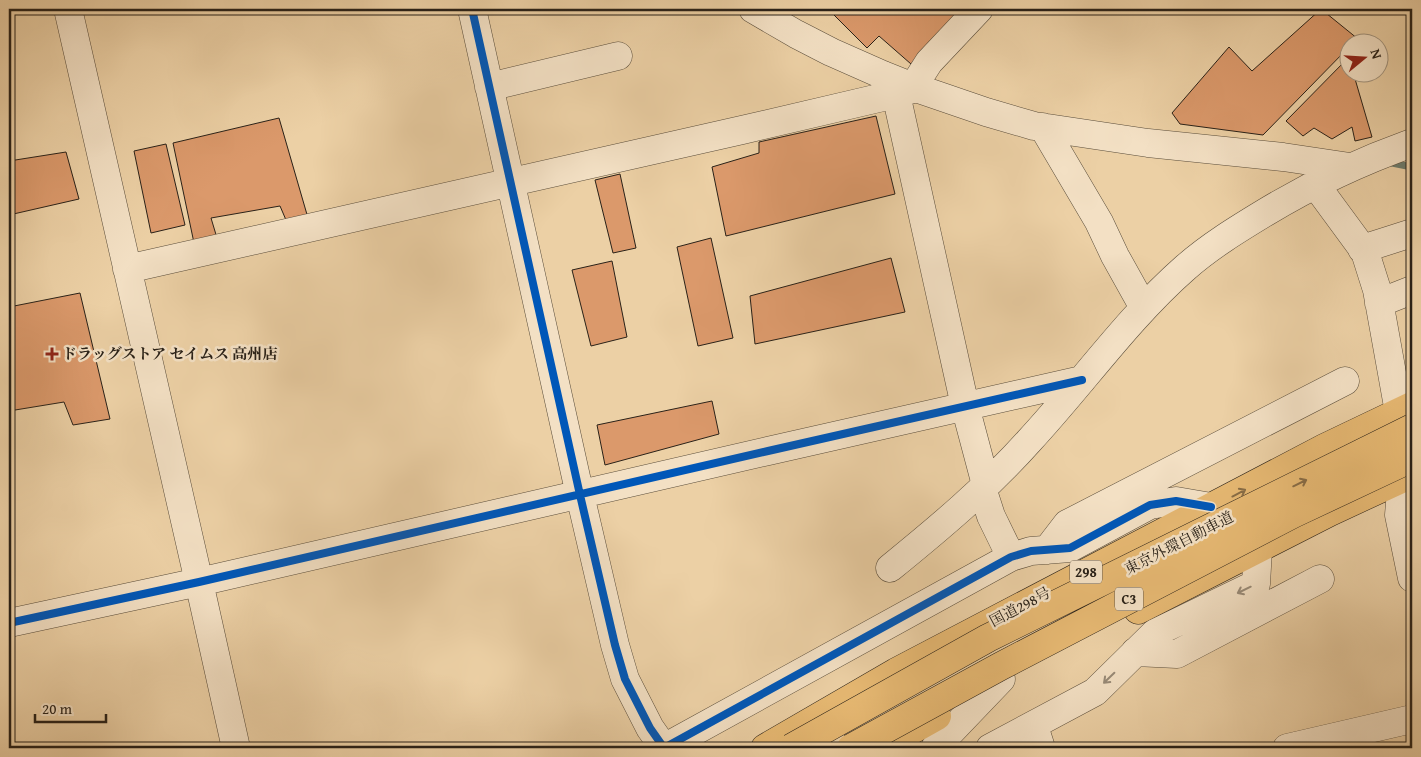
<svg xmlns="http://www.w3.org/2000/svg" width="1421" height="757" font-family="'Gentium Book Plus','Noto Serif JP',serif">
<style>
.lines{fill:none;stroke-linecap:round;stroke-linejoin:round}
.stream{stroke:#6c7b6d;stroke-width:7}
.building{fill:#db996b;stroke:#292118}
.minor-casing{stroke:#5a4d3b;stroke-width:29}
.highway-casing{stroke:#292118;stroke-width:29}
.minor{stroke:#f3e0c4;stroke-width:28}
.highway{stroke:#e6b872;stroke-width:28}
.highway-bridge-casing{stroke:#292118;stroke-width:29;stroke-linecap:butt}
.highway-bridge{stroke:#e6b872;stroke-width:28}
.cycleway-casing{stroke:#f3e0c4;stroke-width:11}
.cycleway{stroke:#0057b8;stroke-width:8}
.oneway{stroke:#886c45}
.oneway2{stroke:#988a77}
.poi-dot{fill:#8f2418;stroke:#f3e0c4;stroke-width:2}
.labels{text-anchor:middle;stroke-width:5;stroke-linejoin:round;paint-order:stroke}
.shield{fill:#f3e0c4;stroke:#665a4c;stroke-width:1}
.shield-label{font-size:14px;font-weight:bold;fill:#292118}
.poi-label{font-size:15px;font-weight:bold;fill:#292118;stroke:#f3e0c4;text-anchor:start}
.street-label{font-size:15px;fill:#292118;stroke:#f3e0c4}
</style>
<rect width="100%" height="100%" fill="#ecd0a5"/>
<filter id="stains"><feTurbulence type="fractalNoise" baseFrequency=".004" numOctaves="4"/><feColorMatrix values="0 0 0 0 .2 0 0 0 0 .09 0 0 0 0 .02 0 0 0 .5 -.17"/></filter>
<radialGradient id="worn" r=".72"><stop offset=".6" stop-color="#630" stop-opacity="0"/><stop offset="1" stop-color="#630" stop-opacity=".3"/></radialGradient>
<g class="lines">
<!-- stream -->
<path class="stream" d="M 1387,162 L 1412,167"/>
</g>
<!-- building -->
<path class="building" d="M 828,9 L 960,9 L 911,64 L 879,36 L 867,48 Z
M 1321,9 L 1358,39 L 1354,42 L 1348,42 L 1348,48 L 1263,135 L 1180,124 L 1172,113 L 1229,47 L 1252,71 Z
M 1348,58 L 1348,72 L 1353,72 L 1372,137 L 1355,141 L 1352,127 L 1332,139 L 1314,128 L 1303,136 L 1286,121 Z
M 876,116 L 895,194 L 726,236 L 712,167 L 759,153 L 759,142 Z
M 279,118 L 308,218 L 286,220 L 280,206 L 211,218 L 217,238 L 194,243 L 173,143 Z
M 166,144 L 185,225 L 151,233 L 134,151 Z
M 66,152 L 79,199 L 9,215 L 9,161 Z
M 620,174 L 636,248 L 613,253 L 595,180 Z
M 711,238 L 733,338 L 698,346 L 677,247 Z
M 891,258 L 905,312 L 755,344 L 750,296 Z
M 612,261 L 627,337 L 591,346 L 572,270 Z
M 80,293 L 110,419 L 73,425 L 64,402 L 9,411 L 9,307 Z
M 712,401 L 719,434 L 605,465 L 597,425 Z"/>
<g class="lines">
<!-- minor casing -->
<g class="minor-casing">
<path id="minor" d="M 68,9 L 199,582 L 236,748
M 472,9 L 580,495 L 615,645 L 625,679 L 650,728 L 664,748 L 1011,557 L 1031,551 L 1070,548 L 1150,505 L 1176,501 L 1211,507
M 753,9 L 796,34 L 831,52 L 883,75 L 913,87 L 986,112 L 1034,126 L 1148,143 L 1283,157 L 1350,167
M 489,87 L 618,56
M 913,87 L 929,62 L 979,9
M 896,94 L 965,406 L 986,485
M 1043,127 L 1099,222 L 1115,256 L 1144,308
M 1315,184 L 1365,252 L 1377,290 L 1399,412 L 1402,479 L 1399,515 L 1412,578
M 1362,249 L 1412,233
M 127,269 L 742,130 L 896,94 L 916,88
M 1379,303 L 1412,290
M 982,488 L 991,516 L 1011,557
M 1047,550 L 1067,524 L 1345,381
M 890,568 C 938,529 987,488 1029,441 C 1082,384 1127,319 1185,268 C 1210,246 1238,229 1266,212 C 1314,183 1359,162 1412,143
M 9,623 L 199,582 L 768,451 L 1082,380
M 1135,652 L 1177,654 L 1320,579
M 1034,726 L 1041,748
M 935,748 L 1001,679
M 990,748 L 1095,692 L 1155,633 L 1256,584 L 1258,549
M 1287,748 L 1412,719"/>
</g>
<!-- highway casing -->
<g class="highway-casing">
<path id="highway" d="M 1138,610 L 1330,512 L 1412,474
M 765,748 L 896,672 L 1324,448 L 1412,406
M 880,748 L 937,716"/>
</g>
<!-- minor -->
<use href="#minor" class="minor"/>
<!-- highway -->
<use href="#highway" class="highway"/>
<!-- highway-bridge casing -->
<g class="highway-bridge-casing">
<path id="highway-bridge" d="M 791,748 L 988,638 L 1412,428
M 851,748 L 1001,666 L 1293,514 L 1412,458"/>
</g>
<!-- highway-bridge -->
<use href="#highway-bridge" class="highway-bridge"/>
<!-- cycleway casing -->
<g class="cycleway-casing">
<path id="cycleway" d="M 472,9 L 580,495 L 615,645 L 625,679 L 650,728 L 664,748 L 1011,557 L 1031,551 L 1070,548 L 1150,505 L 1176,501 L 1211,507
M 9,623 L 199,582 L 768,451 L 1082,380"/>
</g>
<!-- cycleway -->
<use href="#cycleway" class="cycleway"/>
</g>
<!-- one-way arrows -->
<defs><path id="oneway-shaft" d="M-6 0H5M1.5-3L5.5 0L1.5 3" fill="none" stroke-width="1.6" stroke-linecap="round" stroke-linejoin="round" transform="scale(1.25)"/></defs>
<g class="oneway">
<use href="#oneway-shaft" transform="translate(1300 483) rotate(-26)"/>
<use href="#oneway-shaft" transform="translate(1239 493) rotate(-28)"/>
</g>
<g class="oneway2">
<use href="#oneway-shaft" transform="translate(1244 590) rotate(154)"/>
<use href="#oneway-shaft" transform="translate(1109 678) rotate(136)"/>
</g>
<!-- markers -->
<path class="poi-dot" d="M49.5 346.5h5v5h5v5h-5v5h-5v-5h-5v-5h5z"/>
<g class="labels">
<!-- shield labels -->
<g class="shield">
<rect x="1070" y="560.5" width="32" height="23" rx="4"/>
<rect x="1115" y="587.5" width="28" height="23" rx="4"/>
</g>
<g class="shield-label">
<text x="1086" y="577">298</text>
<text x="1129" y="604">C3</text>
</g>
<!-- poi labels -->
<g class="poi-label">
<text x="62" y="359">ドラッグストア セイムス 高州店</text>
</g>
<!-- street labels -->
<g class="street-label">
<text transform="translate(1179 543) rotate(-27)" y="5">東京外環自動車道</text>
<text transform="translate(1020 607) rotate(-28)" y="5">国道298号</text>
</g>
</g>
<!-- margin -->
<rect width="1421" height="757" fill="none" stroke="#ecd0a5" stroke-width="30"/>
<rect x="10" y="10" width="1401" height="737" fill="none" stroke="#292118" stroke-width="2.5"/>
<rect x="15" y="15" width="1391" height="727" fill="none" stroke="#292118"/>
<!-- north arrow -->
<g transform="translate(1364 58) rotate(72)"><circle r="24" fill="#f3e0c4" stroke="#a2947f"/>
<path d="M0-4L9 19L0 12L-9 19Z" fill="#8f2418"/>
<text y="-8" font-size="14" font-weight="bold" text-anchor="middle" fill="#292118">N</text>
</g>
<!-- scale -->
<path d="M35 714v8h71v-8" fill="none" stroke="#292118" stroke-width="2.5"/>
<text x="42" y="714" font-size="15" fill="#292118" stroke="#f3e0c4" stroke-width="4" paint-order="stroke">20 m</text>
<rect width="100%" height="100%" filter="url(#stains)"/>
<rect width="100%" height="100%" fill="url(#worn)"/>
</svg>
